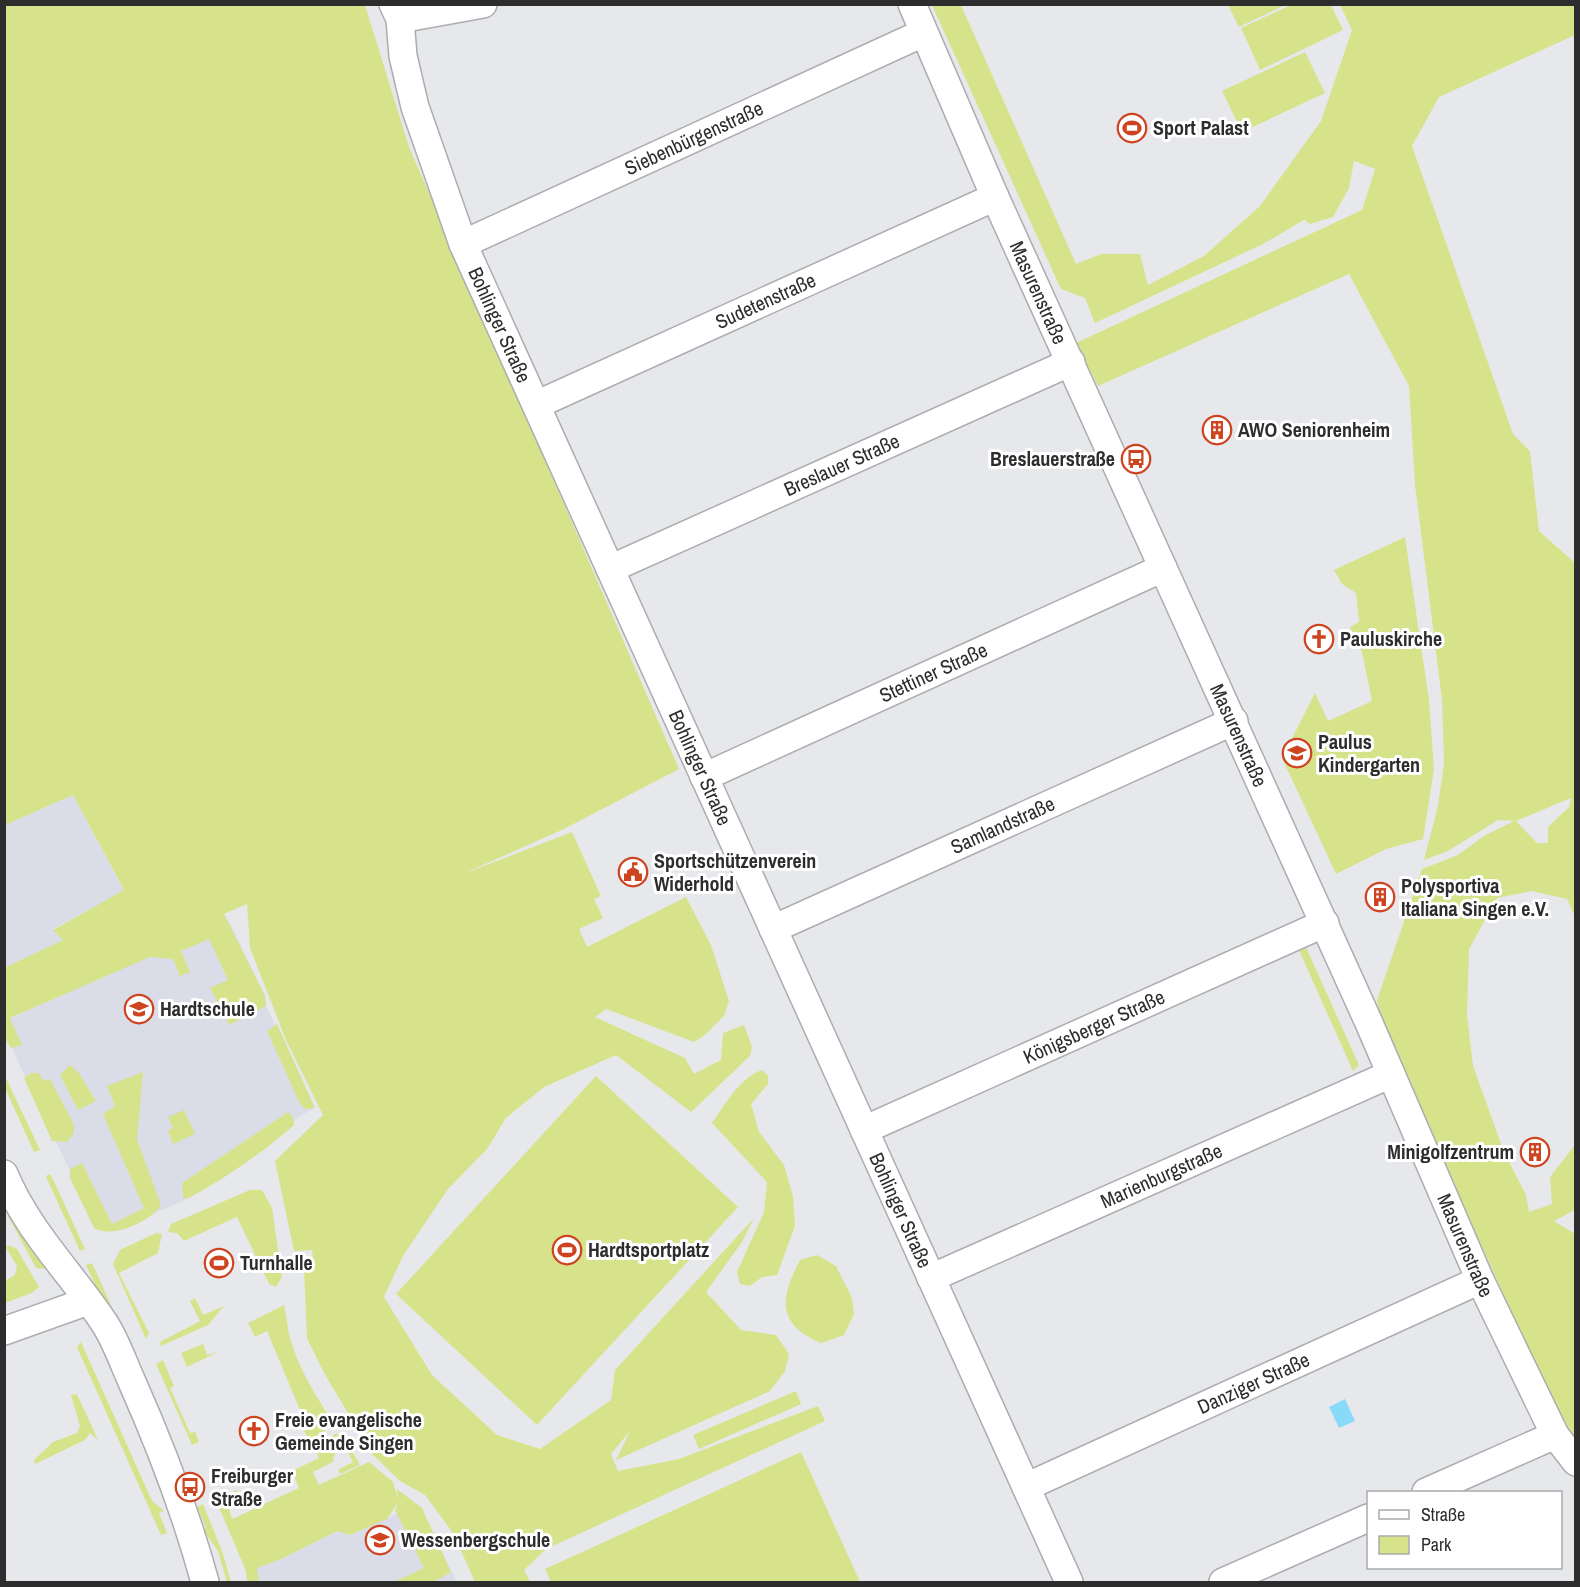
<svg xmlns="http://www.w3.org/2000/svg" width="1580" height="1587" font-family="'Archivo Narrow',sans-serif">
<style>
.built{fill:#dadce7}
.green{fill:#d7e38b;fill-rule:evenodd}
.water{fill:#89daf9}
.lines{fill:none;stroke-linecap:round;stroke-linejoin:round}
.minor-casing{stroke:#adadb1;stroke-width:30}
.minor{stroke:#fff;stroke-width:27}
.labels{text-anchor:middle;stroke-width:6;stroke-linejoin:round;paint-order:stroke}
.poi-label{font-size:20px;font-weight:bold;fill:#2d2d2e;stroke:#fff;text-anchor:start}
.street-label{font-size:20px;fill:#2d2d2e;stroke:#fff}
</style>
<rect width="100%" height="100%" fill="#e7e8ec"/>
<!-- built -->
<path class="built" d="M 73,795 L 124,891 L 53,929 L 64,940 L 5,968 L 5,825 Z
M 228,919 L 265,996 L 266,1006 L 315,1108 L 302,1115 L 189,1198 L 121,1228 L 90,1213 L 19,1064 L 5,1029 L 5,1021 Z
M 418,1504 L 457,1582 L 247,1582 L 246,1571 L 281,1559 L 337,1531 L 350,1535 Z"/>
<!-- green -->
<path class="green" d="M 5,5 L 365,5 L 409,147 L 679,769 L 564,829 L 463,874 L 572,832 L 601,896 L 594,899 L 603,918 L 579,929 L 587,947 L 686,897 L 711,945 L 729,1001 L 724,1016 L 704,1036 L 694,1042 L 606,1009 L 595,1017 L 685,1058 L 694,1074 L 721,1060 L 723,1033 L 744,1025 L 752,1047 L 750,1056 L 691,1112 L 616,1055 L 544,1087 L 506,1118 L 487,1149 L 448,1189 L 403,1256 L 384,1297 L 432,1375 L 497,1435 L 540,1449 L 611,1400 L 615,1370 L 754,1218 L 742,1242 L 706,1292 L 741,1330 L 776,1335 L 789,1354 L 785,1371 L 770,1391 L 616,1460 L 630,1431 L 611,1454 L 618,1471 L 679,1459 L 818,1406 L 825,1421 L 546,1549 L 524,1570 L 530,1582 L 475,1582 L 453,1533 L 425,1495 L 400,1481 L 373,1455 L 324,1373 L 307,1338 L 304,1270 L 314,1268 L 312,1250 L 294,1251 L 275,1161 L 323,1115 L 286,1040 L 250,948 L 247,904 L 224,914 L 265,996 L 266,1006 L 229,1025 L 210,988 L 228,980 L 209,939 L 181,951 L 190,972 L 180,976 L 173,959 L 150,957 L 10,1018 L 22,1045 L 11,1048 L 5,1038 L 4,968 L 63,940 L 53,930 L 124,890 L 73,795 L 5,825 Z
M 932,5 L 961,5 L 1076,264 L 1101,254 L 1140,254 L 1148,285 L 1204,256 L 1260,206 L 1321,121 L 1352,30 L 1340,5 L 1575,5 L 1575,35 L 1439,97 L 1412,146 L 1513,434 L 1530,451 L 1539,531 L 1575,563 L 1575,917 L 1567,899 L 1532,891 L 1497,898 L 1469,949 L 1467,1015 L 1473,1066 L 1504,1152 L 1526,1195 L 1529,1212 L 1552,1204 L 1550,1177 L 1575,1145 L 1575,1210 L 1554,1221 L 1575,1234 L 1575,1447 L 1565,1430 L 1382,1026 L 1377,1000 L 1422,869 L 1458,855 L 1484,836 L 1514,821 L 1498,820 L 1448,851 L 1424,860 L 1438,806 L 1444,763 L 1442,700 L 1415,485 L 1409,386 L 1349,274 L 1098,386 L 1076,343 L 1362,210 L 1375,169 L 1354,161 L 1349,188 L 1333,217 L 1310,224 L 1304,220 L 1263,244 L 1095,323 L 1085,298 L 1061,289 ZM 1571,798 L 1569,807 L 1548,827 L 1548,843 L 1537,843 L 1516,821 Z
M 1228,5 L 1285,5 L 1239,27 Z
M 1331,5 L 1343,30 L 1260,70 L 1241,28 L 1291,5 Z
M 1305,52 L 1325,93 L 1242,132 L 1222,91 Z
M 1405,537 L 1429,700 L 1434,769 L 1423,839 L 1386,849 L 1336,874 L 1282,758 L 1315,693 L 1328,721 L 1372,701 L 1362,652 L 1350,627 L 1359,622 L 1356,593 L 1342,584 L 1334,570 Z
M 1305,945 L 1359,1065 L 1353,1071 L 1298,948 Z
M 277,1024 L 315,1108 L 305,1109 L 300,1104 L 267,1031 Z
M 70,1065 L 79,1073 L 96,1101 L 78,1110 L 60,1075 Z
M 762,1070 L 768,1076 L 768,1084 L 751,1104 L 759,1132 L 784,1165 L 793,1196 L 795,1226 L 777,1275 L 762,1277 L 750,1286 L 740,1284 L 737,1272 L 764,1212 L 767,1182 L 712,1123 C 725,1105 739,1078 762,1070 Z
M 143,1072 L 137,1139 L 161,1205 C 150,1222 112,1239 94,1228 L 70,1178 L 70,1169 L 82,1163 L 112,1224 L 144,1208 L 103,1114 L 115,1106 L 107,1086 Z
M 31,1073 L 38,1073 L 44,1081 L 50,1079 L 74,1125 L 74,1133 L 67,1142 L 52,1141 L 24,1078 Z
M 4,1074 L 40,1150 L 34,1152 L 5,1088 Z
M 596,1076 L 738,1207 L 537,1425 L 396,1294 Z
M 184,1110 L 195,1134 L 173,1144 L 168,1131 L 173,1128 L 168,1117 Z
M 288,1112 L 293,1117 L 294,1125 C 261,1154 227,1177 189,1198 L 183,1198 L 182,1183 Z
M 49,1174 L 52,1177 L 85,1249 L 80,1251 L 47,1179 L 46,1176 Z
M 250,1190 L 262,1190 L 272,1208 L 282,1277 L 276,1287 L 269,1284 L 237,1217 L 184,1241 L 177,1233 L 168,1232 L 171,1224 Z
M 14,1214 L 45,1265 L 46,1269 L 36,1268 L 8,1216 Z
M 156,1233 L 162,1234 L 158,1253 L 119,1273 L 149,1333 L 146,1339 L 113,1264 L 120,1250 Z
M 8,1245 L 17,1249 L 39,1287 L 32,1293 L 5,1303 L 5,1281 L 15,1275 L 17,1266 L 6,1248 Z
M 817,1255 L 836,1266 L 852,1298 L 854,1314 L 844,1335 L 821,1343 C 776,1324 780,1298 800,1260 Z
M 92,1263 L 131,1349 L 126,1351 L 86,1265 Z
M 195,1298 L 203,1315 L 224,1306 L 208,1325 L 161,1346 L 160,1342 L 200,1321 L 190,1301 Z
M 284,1305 C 287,1316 287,1327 290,1338 C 299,1370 317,1397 334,1425 L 309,1440 L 304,1431 L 308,1429 L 267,1331 L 255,1337 L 248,1323 Z
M 81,1342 L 152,1501 L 164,1511 L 159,1513 L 167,1533 L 161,1535 L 77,1347 Z
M 203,1344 L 207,1355 L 218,1352 L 187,1367 L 181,1353 Z
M 163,1360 L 174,1386 L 170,1388 L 190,1433 L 195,1432 L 199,1442 L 192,1445 L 156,1364 Z
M 796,1391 L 801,1404 L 699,1449 L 693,1435 Z
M 77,1394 L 98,1440 L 90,1433 L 85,1440 L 35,1464 L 34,1460 L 53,1442 L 77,1433 L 80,1426 L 71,1395 Z
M 337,1433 L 345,1447 L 348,1444 L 360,1465 L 340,1474 L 338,1470 L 353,1462 L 345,1447 L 335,1453 L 333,1462 L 313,1472 L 319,1485 L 369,1462 L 393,1482 L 398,1499 L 397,1489 L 422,1508 L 451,1572 L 434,1582 L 394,1582 L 424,1568 L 395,1510 L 399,1501 L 387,1519 L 350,1535 L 337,1531 L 281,1559 L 257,1568 L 259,1582 L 247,1582 L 246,1571 L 216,1500 L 237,1490 L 238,1494 L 226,1499 L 232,1519 L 299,1488 L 292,1471 L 319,1458 L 314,1446 Z
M 801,1452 L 860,1582 L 551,1582 L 545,1569 Z
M 203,1504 L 222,1551 L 231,1582 L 227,1582 L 218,1551 L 203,1530 L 206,1528 L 197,1507 Z"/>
<!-- water -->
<path class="water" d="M 1345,1399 L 1355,1421 L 1339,1428 L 1329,1407 Z"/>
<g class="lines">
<!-- minor casing -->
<g class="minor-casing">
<g id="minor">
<path id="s1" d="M 393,4 L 400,19 L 403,56 L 415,107 L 463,244 L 1069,1582"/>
<path id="s2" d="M 912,4 L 995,197 L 1369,1023 L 1480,1280 L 1555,1435 L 1576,1462"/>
<path d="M 400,19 L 483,4"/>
<path id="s3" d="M 463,244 L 923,33"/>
<path id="s4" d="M 536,405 L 995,197"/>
<path id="s5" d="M 610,569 L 1071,362"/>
<path id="s6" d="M 704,777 L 1163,568"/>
<path id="s7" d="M 773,929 L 1234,721"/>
<path id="s8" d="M 864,1130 L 1325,923"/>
<path d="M 4,1174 C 27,1230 70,1272 103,1321 C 115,1338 123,1362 132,1382 C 161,1447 186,1513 205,1582"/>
<path id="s9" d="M 931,1278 L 1391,1074"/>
<path d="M 4,1331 L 88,1301"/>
<path id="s10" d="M 1026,1487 L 1480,1280"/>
<path d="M 1426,1492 L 1555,1435"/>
<path d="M 1223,1582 L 1368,1518"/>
</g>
</g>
<!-- minor -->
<use href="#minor" class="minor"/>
</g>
<!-- icons -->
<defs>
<g id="stadium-ring" transform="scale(1.5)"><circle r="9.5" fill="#fff" stroke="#ce4420" stroke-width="1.5"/><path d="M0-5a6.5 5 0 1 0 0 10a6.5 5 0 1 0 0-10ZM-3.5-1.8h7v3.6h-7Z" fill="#ce4420"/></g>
<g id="building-ring" transform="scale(1.5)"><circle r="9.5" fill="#fff" stroke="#ce4420" stroke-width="1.5"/><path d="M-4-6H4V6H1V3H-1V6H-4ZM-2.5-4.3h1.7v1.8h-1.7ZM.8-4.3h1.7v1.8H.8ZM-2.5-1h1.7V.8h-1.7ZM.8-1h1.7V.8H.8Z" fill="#ce4420"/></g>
<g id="bus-ring" transform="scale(1.5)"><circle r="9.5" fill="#fff" stroke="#ce4420" stroke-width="1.5"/><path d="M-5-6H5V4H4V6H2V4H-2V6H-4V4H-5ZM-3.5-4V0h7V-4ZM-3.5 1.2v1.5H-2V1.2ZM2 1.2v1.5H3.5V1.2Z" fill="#ce4420"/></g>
<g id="church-ring" transform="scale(1.5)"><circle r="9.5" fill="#fff" stroke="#ce4420" stroke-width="1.5"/><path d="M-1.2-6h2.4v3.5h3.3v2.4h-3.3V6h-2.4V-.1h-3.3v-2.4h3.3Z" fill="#ce4420"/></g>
<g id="school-ring" transform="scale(1.5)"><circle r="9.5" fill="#fff" stroke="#ce4420" stroke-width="1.5"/><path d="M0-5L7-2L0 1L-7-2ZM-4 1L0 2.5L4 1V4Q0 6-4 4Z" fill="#ce4420"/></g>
<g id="civic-ring" transform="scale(1.5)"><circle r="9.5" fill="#fff" stroke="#ce4420" stroke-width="1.5"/><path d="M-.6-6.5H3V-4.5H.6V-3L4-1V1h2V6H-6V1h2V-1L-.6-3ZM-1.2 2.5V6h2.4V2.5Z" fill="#ce4420"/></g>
</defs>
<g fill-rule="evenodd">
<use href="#stadium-ring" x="1132" y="128"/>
<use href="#building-ring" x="1217" y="430"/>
<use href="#bus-ring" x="1136" y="459"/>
<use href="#church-ring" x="1319" y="639"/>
<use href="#school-ring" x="1297" y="753"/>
<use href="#civic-ring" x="633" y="872"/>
<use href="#building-ring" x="1380" y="897"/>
<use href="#school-ring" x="139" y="1009"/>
<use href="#building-ring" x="1535" y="1152"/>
<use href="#stadium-ring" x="567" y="1250"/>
<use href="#stadium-ring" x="219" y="1263"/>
<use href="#church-ring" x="254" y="1431"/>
<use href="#bus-ring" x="190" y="1487"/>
<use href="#school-ring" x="380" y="1540"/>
</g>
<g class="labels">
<!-- poi labels -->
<g class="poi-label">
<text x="1153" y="135">Sport Palast</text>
<text x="1238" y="437">AWO Seniorenheim</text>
<text x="1115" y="466" text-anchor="end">Breslauerstraße</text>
<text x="1340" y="646">Pauluskirche</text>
<text x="1318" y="749">Paulus<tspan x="1318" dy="23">Kindergarten</tspan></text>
<text x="654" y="868">Sportschützenverein<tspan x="654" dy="23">Widerhold</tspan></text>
<text x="1401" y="893">Polysportiva<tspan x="1401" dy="23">Italiana Singen e.V.</tspan></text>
<text x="160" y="1016">Hardtschule</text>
<text x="1514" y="1159" text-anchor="end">Minigolfzentrum</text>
<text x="588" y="1257">Hardtsportplatz</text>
<text x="240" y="1270">Turnhalle</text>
<text x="275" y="1427">Freie evangelische<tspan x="275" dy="23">Gemeinde Singen</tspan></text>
<text x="211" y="1483">Freiburger<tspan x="211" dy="23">Straße</tspan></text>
<text x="401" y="1547">Wessenbergschule</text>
</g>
<!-- street labels -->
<g class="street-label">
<text dy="7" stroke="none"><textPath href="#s3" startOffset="254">Siebenbürgenstraße</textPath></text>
<text dy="7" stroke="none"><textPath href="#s2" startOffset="315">Masurenstraße</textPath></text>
<text dy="7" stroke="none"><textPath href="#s4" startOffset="252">Sudetenstraße</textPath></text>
<text dy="7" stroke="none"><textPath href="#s1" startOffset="340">Bohlinger Straße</textPath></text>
<text dy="7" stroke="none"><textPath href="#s5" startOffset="254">Breslauer Straße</textPath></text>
<text dy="7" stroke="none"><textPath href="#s6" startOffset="252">Stettiner Straße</textPath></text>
<text dy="7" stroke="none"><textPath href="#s2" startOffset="801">Masurenstraße</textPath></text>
<text dy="7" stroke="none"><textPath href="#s1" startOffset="826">Bohlinger Straße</textPath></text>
<text dy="7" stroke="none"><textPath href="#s7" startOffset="252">Samlandstraße</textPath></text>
<text dy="7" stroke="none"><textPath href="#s8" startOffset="252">Königsberger Straße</textPath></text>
<text dy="7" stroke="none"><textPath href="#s9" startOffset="252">Marienburgstraße</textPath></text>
<text dy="7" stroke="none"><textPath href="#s1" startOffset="1312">Bohlinger Straße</textPath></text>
<text dy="7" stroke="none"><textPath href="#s2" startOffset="1359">Masurenstraße</textPath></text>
<text dy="7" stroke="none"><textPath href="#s10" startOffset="250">Danziger Straße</textPath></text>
</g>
</g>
<!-- border -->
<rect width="1580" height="1587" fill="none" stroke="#2d2d2e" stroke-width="12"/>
<!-- legend -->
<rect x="1367" y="1491" width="195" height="78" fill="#ffffff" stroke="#ababab" stroke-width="1.5"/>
<rect x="1379" y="1510" width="30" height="9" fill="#ffffff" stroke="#ababab" stroke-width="1.5"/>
<text x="1421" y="1521" font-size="18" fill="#2d2d2e">Straße</text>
<rect x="1379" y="1536" width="30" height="18" fill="#d7e38b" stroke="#ababab" stroke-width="1.5"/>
<text x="1421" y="1551" font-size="18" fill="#2d2d2e">Park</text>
</svg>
